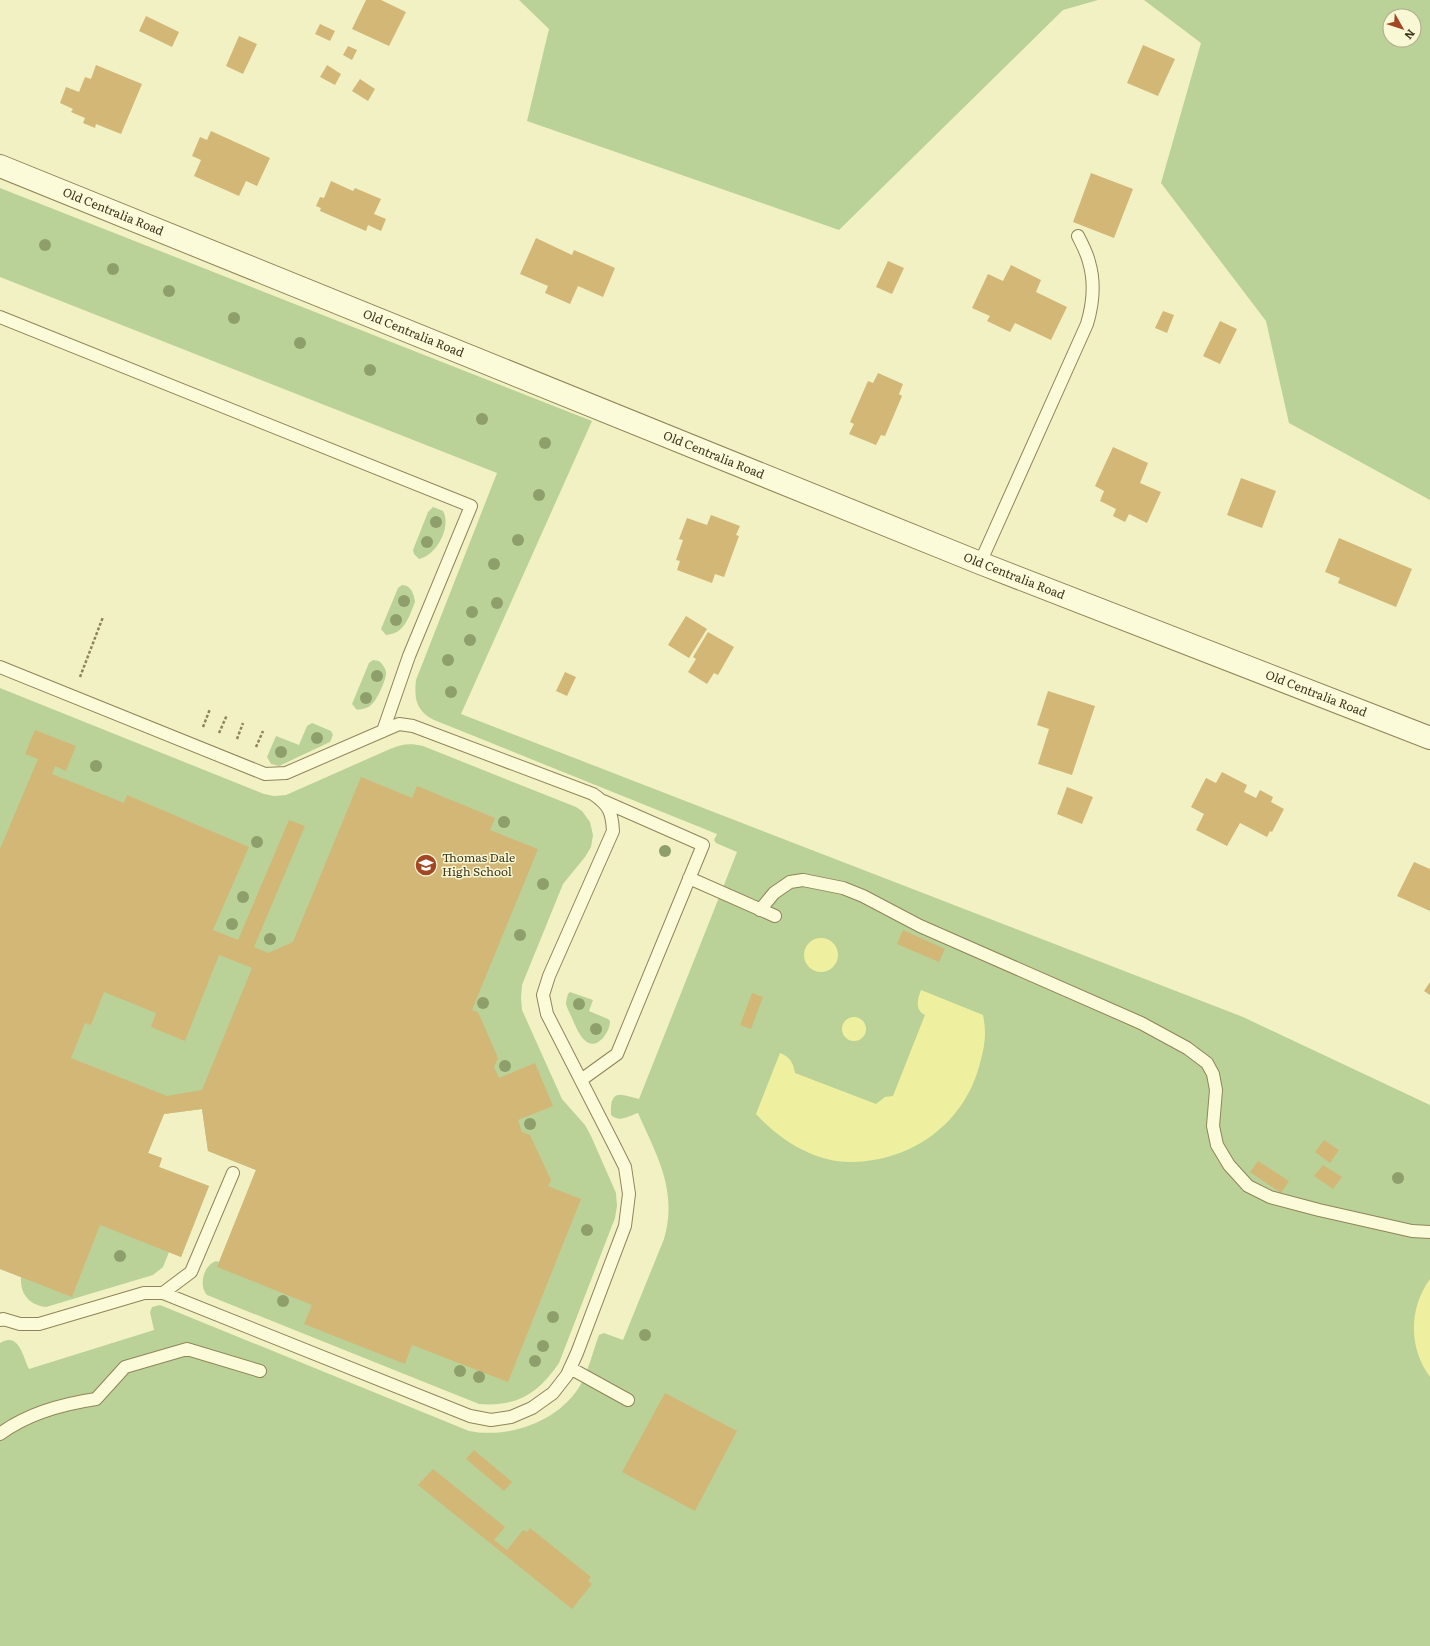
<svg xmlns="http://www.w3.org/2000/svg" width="1430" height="1646" font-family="Literata,serif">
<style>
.green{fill:#bad297;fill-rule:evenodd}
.sand{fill:#eff09f}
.building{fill:#d3b777;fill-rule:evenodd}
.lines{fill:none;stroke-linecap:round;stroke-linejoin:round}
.service-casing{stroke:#8f8558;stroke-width:14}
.tertiary-casing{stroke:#8f8558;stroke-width:24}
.path{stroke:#8f8558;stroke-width:2.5;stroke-dasharray:3 2;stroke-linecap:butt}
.service{stroke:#fcfbd9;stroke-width:12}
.tertiary{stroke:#fcfbd9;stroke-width:22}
.tree{fill:#8e9f6b}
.labels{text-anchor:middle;stroke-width:3;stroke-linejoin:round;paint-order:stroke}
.street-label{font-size:12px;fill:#3e361e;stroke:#f9f8d5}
.poi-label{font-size:12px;fill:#3e361e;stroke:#f9f8d5;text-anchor:start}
</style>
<rect width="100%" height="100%" fill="#f2f1c4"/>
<!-- green -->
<path class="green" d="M 519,0 L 1098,0 L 1063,10 L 839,230 L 527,121 L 549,29 Z
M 1144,0 L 1430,0 L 1430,500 L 1289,423 L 1266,321 L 1161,183 L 1201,43 ZM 1390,16 L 1414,16 L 1414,40 L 1390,40 Z
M 0,188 L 592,421 L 461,714 L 1243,1017 L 1430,1105 L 1430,1646 L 0,1646 L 0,1343 C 19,1331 23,1357 29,1369 L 154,1330 L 150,1312 L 152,1307 L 160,1305 L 469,1431 C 510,1439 560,1421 581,1384 C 589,1369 593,1351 599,1335 L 604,1333 L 623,1340 L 664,1239 C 678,1190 657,1156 638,1113 C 628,1116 620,1123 611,1115 C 610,1088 620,1094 639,1099 L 737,852 L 716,843 L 714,840 L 717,834 L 434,720 C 416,711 414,699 416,680 L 497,473 L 0,277 Z
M 433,507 L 443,511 C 452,527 436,556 419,559 L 414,554 L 413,550 L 428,512 Z
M 402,585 C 411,585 414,594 415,602 C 409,616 405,634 386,635 L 381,629 L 398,588 Z
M 373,660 L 379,661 C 382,664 385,667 386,672 C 387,678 377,700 372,704 C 369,708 362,709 357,710 L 352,704 L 369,663 Z
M 0,688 L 264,794 L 274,796 L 286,795 L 390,749 C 402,744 410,743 423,746 L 576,807 L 582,811 L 590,822 L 593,835 L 591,847 L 585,857 L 563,884 L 522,985 L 521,998 L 522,1010 L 562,1099 L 585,1125 L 591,1136 L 616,1193 L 617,1206 L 615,1218 L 559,1363 C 538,1394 517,1407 479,1404 L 207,1295 C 198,1285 204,1265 216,1261 L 219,1262 L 256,1170 L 208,1151 L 202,1109 L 164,1114 L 148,1153 L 162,1158 L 159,1167 L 209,1186 L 181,1257 L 169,1252 L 163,1267 L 153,1275 L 46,1307 C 29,1305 20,1294 21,1277 L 0,1269 Z
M 312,723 L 331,731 L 333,735 L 330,742 L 279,766 L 271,764 L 267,757 L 276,736 L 299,745 L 307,726 Z
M 570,992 L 593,1000 L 589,1011 L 608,1019 L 610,1021 C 610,1027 607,1033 603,1038 C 587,1055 577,1030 572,1018 C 570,1014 567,1008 566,1004 C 566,1001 567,997 568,994 Z"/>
<!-- sand -->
<path class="sand" d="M804 955a17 17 0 1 1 34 0a17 17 0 1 1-34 0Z
M 921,990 L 983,1015 C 984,1020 985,1027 985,1033 C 985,1042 983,1053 980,1063 C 965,1123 913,1161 851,1162 C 814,1162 780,1140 756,1114 L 780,1053 C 790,1057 793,1062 795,1073 L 876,1104 L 885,1097 L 893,1096 L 925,1015 C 915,1010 917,1000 921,990 Z
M842 1029a12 12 0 1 1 24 0a12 12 0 1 1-24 0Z
M 1430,1279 L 1430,1377 C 1408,1347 1409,1308 1430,1279 Z"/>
<!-- building -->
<path class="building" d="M 366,0 L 381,0 L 406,12 L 389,46 L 352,29 Z
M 146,16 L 179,32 L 172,47 L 139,31 Z
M 320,24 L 335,31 L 330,41 L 315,34 Z
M 239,36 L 257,44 L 243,74 L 226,66 Z
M 1143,45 L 1175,59 L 1158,96 L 1127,83 Z
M 348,46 L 357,50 L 352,60 L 343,55 Z
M 96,65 L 142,84 L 121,134 L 96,124 L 95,128 L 83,123 L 85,118 L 71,112 L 73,109 L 60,103 L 66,87 L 79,92 L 85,77 L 91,79 Z
M 327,65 L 341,74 L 335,85 L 320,77 Z
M 360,79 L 375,89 L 368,101 L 352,91 Z
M 211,131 L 270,158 L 257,186 L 246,181 L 239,196 L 194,176 L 201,160 L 192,156 L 200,137 L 207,140 Z
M 1091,173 L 1133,189 L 1114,238 L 1073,222 Z
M 331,181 L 353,191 L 355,188 L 381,199 L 374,214 L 386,219 L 381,231 L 368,225 L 366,231 L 320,211 L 321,208 L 316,206 L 320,197 L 324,198 Z
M 536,238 L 572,255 L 574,250 L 615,268 L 603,297 L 578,286 L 570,304 L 545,293 L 548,286 L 520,274 Z
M 888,261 L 904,268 L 892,294 L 876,287 Z
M 1011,265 L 1041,280 L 1036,292 L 1067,307 L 1051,340 L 1015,323 L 1010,332 L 987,321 L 990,316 L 972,308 L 988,274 L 1003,281 Z
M 1163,311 L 1174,315 L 1167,333 L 1155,328 Z
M 1220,321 L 1237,329 L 1220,364 L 1203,356 Z
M 878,373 L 903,384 L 899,394 L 902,396 L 885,436 L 881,435 L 876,445 L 849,434 L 854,424 L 850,422 L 868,381 L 873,383 Z
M 1113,447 L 1148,463 L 1140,483 L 1161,492 L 1147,523 L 1129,514 L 1125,522 L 1113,516 L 1116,509 L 1100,501 L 1104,491 L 1095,486 Z
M 1241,478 L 1276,491 L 1262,528 L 1227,515 Z
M 711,515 L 740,526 L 736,535 L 739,536 L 724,577 L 715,574 L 712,583 L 677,570 L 680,561 L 676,560 L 683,540 L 679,539 L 687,518 L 707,525 Z
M 1339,538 L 1412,569 L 1396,607 L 1338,583 L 1340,578 L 1325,572 Z
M 686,616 L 707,629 L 689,658 L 668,645 Z
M 708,632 L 734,647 L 718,675 L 714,673 L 707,684 L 688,672 L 696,659 L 693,657 Z
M 565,672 L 576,677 L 567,696 L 556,691 Z
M 1048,691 L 1095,706 L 1072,775 L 1038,764 L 1049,729 L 1037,725 Z
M 35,730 L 76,746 L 66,771 L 55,766 L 52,774 L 124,803 L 127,795 L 249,847 L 213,930 L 238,940 L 289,820 L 305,826 L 254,947 L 268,953 L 293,942 L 361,777 L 412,798 L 417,786 L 495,818 L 490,830 L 538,849 L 472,1010 L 478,1012 L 498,1058 L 494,1067 L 499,1078 L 535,1063 L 553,1106 L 518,1120 L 522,1132 L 530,1135 L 551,1180 L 548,1186 L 581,1199 L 508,1382 L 412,1345 L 405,1364 L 304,1324 L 312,1305 L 217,1267 L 256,1170 L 208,1151 L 202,1109 L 164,1114 L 148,1153 L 162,1158 L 159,1167 L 209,1186 L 181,1257 L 100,1225 L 72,1297 L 0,1269 L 0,849 L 38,759 L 25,754 ZM 219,955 L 252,968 L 202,1090 L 167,1096 L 71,1058 L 85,1023 L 91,1025 L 104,992 L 156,1013 L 151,1027 L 185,1041 Z
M 1222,772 L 1247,785 L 1244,792 L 1256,798 L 1260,790 L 1273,797 L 1271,802 L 1284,809 L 1272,832 L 1270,831 L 1267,837 L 1240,823 L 1227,846 L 1196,830 L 1204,814 L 1191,807 L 1206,778 L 1216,783 Z
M 1067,787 L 1093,797 L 1082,824 L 1057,814 Z
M 1414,862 L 1430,869 L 1430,911 L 1397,896 Z
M 903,930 L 945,949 L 939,962 L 897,944 Z
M 1430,982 L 1430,995 L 1424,991 Z
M 752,993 L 763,997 L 751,1029 L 740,1025 Z
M 1324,1140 L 1339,1150 L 1330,1163 L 1315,1152 Z
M 1258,1161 L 1289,1181 L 1281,1193 L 1250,1172 Z
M 1323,1165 L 1342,1177 L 1333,1189 L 1314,1176 Z
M 665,1393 L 737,1431 L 695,1511 L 622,1472 Z
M 474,1450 L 512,1482 L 504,1491 L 466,1459 Z
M 433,1469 L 505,1527 L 494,1540 L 507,1550 L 523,1530 L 527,1532 L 530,1528 L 591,1577 L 588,1581 L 592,1584 L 572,1609 L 418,1485 Z"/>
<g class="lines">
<!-- service casing -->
<g class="service-casing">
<path id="service" d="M 0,317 L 471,506 L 409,656 L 383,731
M 980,563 L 1087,324 C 1093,304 1095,282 1089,262 C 1087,253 1082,244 1078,236
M 0,667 L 265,774 L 286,773 L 399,724 L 413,726 L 593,794 C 609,805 612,812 613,831 L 549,976 L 543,995 L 547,1014 L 613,1143 L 625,1167 L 629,1194 L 625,1226 L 577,1353 L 567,1375 L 553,1393 L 532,1408 L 511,1417 L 491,1420 L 470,1416 L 163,1293 L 144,1293 L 39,1324 L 20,1324 L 3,1319 L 0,1320
M 689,878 L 775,916
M 760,910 L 774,893 L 790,882 L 803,880 L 843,888 L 863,896 L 920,926 L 1141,1023 L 1187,1048 L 1207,1063 L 1213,1074 L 1216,1090 L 1213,1126 L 1217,1145 L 1229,1165 L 1248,1186 L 1270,1197 L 1319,1210 L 1412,1231 L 1430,1232
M 581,1080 L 617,1054 L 703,845 L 603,801
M 163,1293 L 191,1272 L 233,1173
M 570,1368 L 628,1400
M 0,1434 C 28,1413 62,1404 96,1399 L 125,1367 L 187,1349 L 260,1371"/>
</g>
<!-- tertiary casing -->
<g class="tertiary-casing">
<g id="tertiary">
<path id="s1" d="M 0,166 L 980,563 L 1430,738"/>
</g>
</g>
<!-- path -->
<path class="path" d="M 80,677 L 103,617
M 203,727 L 210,709
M 219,733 L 227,715
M 237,739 L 243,723
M 256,747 L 263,731"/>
<!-- service -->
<use href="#service" class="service"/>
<!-- tertiary -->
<use href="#tertiary" class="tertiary"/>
</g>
<!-- trees -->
<g class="tree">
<circle cx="45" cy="245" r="6"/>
<circle cx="113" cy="269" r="6"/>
<circle cx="169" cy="291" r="6"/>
<circle cx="234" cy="318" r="6"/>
<circle cx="300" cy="343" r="6"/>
<circle cx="370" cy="370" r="6"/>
<circle cx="482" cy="419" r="6"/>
<circle cx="545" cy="443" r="6"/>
<circle cx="539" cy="495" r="6"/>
<circle cx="436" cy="522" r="6"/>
<circle cx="518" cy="540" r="6"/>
<circle cx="427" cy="542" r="6"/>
<circle cx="494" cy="564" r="6"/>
<circle cx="404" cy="601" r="6"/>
<circle cx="497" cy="603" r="6"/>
<circle cx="472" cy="612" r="6"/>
<circle cx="396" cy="620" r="6"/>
<circle cx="470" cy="640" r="6"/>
<circle cx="448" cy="660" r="6"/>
<circle cx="377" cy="676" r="6"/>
<circle cx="451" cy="692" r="6"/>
<circle cx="366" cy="698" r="6"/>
<circle cx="317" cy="738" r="6"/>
<circle cx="281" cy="752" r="6"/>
<circle cx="96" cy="766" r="6"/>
<circle cx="504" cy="822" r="6"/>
<circle cx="257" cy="842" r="6"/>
<circle cx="665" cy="851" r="6"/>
<circle cx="543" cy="884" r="6"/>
<circle cx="243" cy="897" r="6"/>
<circle cx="232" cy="924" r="6"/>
<circle cx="520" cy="935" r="6"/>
<circle cx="270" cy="939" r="6"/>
<circle cx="483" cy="1003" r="6"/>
<circle cx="579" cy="1004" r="6"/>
<circle cx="596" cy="1029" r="6"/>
<circle cx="505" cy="1066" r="6"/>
<circle cx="530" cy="1124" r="6"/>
<circle cx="1398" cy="1178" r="6"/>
<circle cx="587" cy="1230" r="6"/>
<circle cx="120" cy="1256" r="6"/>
<circle cx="283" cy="1301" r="6"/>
<circle cx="553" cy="1317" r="6"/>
<circle cx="645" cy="1335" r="6"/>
<circle cx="543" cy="1346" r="6"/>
<circle cx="535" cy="1361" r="6"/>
<circle cx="460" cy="1371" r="6"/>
<circle cx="479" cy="1377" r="6"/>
</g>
<!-- icons -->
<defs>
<g id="school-disc" transform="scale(1.15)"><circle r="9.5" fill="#a34623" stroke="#f9f8d5"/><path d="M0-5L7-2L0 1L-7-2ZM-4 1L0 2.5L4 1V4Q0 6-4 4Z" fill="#fff"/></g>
</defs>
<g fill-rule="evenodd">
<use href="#school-disc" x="426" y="865"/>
</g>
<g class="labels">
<!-- street labels -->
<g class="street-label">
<text dy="4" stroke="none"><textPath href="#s1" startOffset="122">Old Centralia Road</textPath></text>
<text dy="4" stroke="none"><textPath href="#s1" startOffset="446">Old Centralia Road</textPath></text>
<text dy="4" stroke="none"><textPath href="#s1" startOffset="770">Old Centralia Road</textPath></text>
<text dy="4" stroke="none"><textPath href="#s1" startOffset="1094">Old Centralia Road</textPath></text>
<text dy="4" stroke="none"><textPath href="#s1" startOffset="1418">Old Centralia Road</textPath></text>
</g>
<!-- poi labels -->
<g class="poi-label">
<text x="442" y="862">Thomas Dale<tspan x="442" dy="14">High School</tspan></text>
</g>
</g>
<!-- north arrow -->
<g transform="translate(1402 28) rotate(129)"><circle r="19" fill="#f9f8d5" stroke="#aeaa8c"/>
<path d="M0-3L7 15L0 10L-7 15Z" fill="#a34623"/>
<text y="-6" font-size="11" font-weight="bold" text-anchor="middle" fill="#3e361e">N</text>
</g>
</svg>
